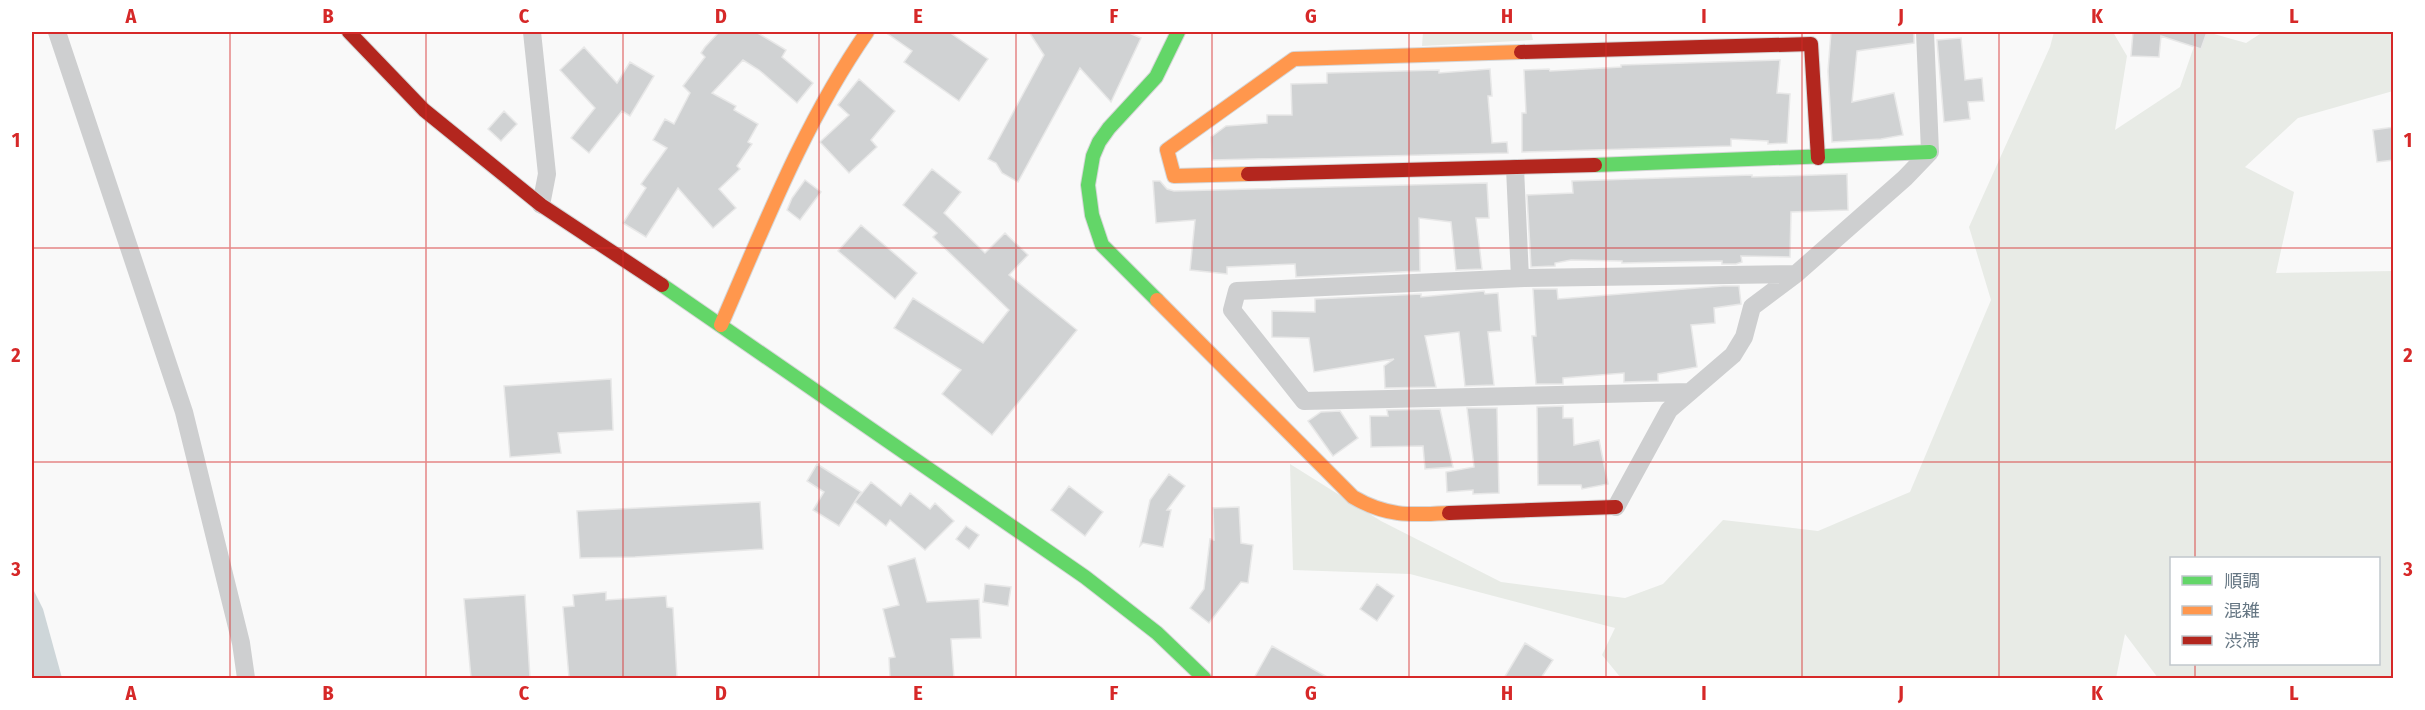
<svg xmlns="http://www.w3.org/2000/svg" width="2425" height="710" font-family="'Fira Sans Condensed','Noto Sans JP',sans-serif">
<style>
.green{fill:#e8ebe6;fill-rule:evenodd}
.water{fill:#ced6d9}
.building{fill:#d0d2d3;stroke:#e8e8e8;stroke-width:1.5}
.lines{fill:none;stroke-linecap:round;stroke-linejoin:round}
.fast-casing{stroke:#d5d6d7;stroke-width:16}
.slow-casing{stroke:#d5d6d7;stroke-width:16}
.jam-casing{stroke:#d5d6d7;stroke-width:16}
.street{stroke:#cecfd0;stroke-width:18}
.fast{stroke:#63d668;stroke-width:14}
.slow{stroke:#ff974d;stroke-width:14}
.jam{stroke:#b3261e;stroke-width:14}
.grid{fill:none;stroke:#d62828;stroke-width:1.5;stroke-opacity:0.55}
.neatline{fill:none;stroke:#d62828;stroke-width:2}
.grid-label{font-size:20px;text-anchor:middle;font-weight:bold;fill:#d62828}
</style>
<rect width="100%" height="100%" fill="#f9f9f9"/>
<!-- green -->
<path class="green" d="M 1423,32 L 1531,32 L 1533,40 L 1422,46 Z
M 2054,32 L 2113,32 L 2127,56 L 2115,130 L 2180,87 L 2199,32 L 2207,32 L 2246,43 L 2263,32 L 2393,32 L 2393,91 L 2298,118 L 2245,167 L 2294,192 L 2276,273 L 2393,271 L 2393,678 L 2158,678 L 2125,634 L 2116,678 L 1621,678 L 1602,655 L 1615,628 L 1410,574 L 1293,570 L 1290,464 L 1381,521 L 1501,582 L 1625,598 L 1663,584 L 1723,520 L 1818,531 L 1910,492 L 1991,300 L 1969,227 L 2050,47 ZM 2172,558 L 2378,558 L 2378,664 L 2172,664 Z"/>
<!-- water -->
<path class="water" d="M 32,587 L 43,609 L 62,678 L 32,678 Z"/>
<!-- building -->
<path class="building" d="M 719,32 L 756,32 L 786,50 L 782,57 L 813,83 L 797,103 L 759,70 L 743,60 L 712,93 L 736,106 L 734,110 L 758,124 L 748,142 L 752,144 L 737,166 L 740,169 L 719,189 L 736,208 L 713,228 L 678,188 L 646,237 L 623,223 L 646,188 L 641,184 L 667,148 L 653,140 L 665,119 L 674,124 L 690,93 L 683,86 L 705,57 L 701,53 L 705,47 Z
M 885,32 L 949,32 L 988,59 L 959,101 L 904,62 L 912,51 Z
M 1029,32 L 1127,32 L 1141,38 L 1111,102 L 1080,68 L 1018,182 L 1002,173 L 996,163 L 988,159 L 1044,55 Z
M 1831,32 L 1914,32 L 1914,43 L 1857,51 L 1852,102 L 1894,93 L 1903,135 L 1881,139 L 1832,142 L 1828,71 Z
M 2133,32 L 2207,32 L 2201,49 L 2161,36 L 2159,57 L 2131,56 Z
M 1961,38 L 1965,80 L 1982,78 L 1984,101 L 1968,102 L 1970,119 L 1944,122 L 1937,40 Z
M 584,47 L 617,83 L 630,62 L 654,76 L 630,116 L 622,111 L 589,153 L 571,138 L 595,108 L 560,70 Z
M 1780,60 L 1777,93 L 1790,94 L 1787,143 L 1768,144 L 1768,141 L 1731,139 L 1731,146 L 1522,152 L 1522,113 L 1526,113 L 1524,70 L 1549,69 L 1550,71 L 1621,67 L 1621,65 Z
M 1490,69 L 1492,96 L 1488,96 L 1492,143 L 1507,142 L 1508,153 L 1212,160 L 1211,137 L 1226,126 L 1267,123 L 1267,115 L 1292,115 L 1291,84 L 1327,83 L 1327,73 L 1439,70 L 1439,73 Z
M 859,79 L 895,111 L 871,140 L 877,147 L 849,173 L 820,142 L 849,115 L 838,105 Z
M 504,111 L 517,124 L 501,141 L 488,129 Z
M 2394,127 L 2394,160 L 2377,162 L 2373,130 Z
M 932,169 L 961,192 L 944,213 L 985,253 L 1005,233 L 1028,255 L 1009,275 L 1077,330 L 992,435 L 942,394 L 961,370 L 894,328 L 913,298 L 983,343 L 1009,310 L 933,237 L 937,233 L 903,205 Z
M 1847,174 L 1848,210 L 1791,212 L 1790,257 L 1741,256 L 1742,262 L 1736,264 L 1722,264 L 1722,261 L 1622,263 L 1622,261 L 1571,260 L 1555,263 L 1555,266 L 1531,267 L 1527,195 L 1573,193 L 1572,181 L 1752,175 L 1752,177 Z
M 805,180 L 821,192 L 800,220 L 787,210 L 792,198 Z
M 1153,181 L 1160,181 L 1167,189 L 1174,191 L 1487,183 L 1489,218 L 1476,218 L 1482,269 L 1456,270 L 1451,222 L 1419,218 L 1420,271 L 1296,277 L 1295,264 L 1227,267 L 1227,274 L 1190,270 L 1195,220 L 1156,223 Z
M 861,225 L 917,273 L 895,299 L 838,251 Z
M 1723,286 L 1739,286 L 1741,304 L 1714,308 L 1715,323 L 1691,325 L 1697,367 L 1658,374 L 1658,381 L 1624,382 L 1624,373 L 1563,378 L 1563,384 L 1536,384 L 1532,336 L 1536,336 L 1533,289 L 1557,289 L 1558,299 Z
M 1484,291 L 1485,294 L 1498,293 L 1501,331 L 1488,332 L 1494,385 L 1465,386 L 1459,332 L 1425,336 L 1436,387 L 1385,388 L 1384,366 L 1394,359 L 1314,372 L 1309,338 L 1272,337 L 1272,311 L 1315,312 L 1315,299 L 1421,294 L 1421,297 Z
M 611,379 L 613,430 L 558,433 L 561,453 L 510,457 L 504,386 Z
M 1563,406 L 1563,418 L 1573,418 L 1574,445 L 1599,440 L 1608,484 L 1582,489 L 1581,485 L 1538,485 L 1537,407 Z
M 1467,408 L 1497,408 L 1499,493 L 1473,494 L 1473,490 L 1447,492 L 1446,472 L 1474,467 Z
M 1440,409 L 1453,467 L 1425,469 L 1423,446 L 1371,447 L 1370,416 L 1388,416 L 1387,410 Z
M 1340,411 L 1358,438 L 1333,456 L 1308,421 L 1321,412 Z
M 817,464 L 861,492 L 839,526 L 813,510 L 824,492 L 807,481 Z
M 1169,474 L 1185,486 L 1167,510 L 1171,510 L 1163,547 L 1143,543 L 1140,546 L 1150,500 Z
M 871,482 L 901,506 L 910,493 L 930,509 L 935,503 L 954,521 L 925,550 L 890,520 L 886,526 L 855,502 Z
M 1069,486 L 1103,512 L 1085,536 L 1051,510 Z
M 760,502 L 763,549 L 635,557 L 580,558 L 577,511 Z
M 1239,507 L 1241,543 L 1253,545 L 1248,583 L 1241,582 L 1209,623 L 1190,608 L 1204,589 L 1210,539 L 1214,540 L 1213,508 Z
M 966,526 L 979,535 L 969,549 L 956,539 Z
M 915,558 L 927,602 L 979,599 L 981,638 L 951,639 L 954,678 L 890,678 L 889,658 L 895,657 L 883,609 L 899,605 L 888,566 Z
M 985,584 L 1011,587 L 1008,606 L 983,602 Z
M 1377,584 L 1394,596 L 1377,621 L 1360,609 Z
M 606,592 L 606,600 L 666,596 L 667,607 L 673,608 L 677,678 L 569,678 L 563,607 L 574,606 L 573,595 Z
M 525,595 L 530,678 L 471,678 L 464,599 Z
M 1525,643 L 1553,660 L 1541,678 L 1504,678 Z
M 1272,646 L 1329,678 L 1254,678 Z"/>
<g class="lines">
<!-- fast casing -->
<g class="fast-casing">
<path id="fast" d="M 1595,165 L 1930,152
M 662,285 L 1085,577 L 1157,633 L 1204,678
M 1157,300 L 1102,245 L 1092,215 L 1088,185 L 1093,156 L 1099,142 L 1109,128 L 1156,77 L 1178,32"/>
</g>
<!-- slow casing -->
<g class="slow-casing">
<path id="slow" d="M 1248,174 L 1174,176 L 1167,150 L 1294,59 L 1521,52
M 1157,300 L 1353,497 C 1387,517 1411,515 1449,513
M 721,325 C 765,224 804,123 867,32"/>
</g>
<!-- jam casing -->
<g class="jam-casing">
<path id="jam" d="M 349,32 L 424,110 L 541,205 L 662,285
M 1521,52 L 1811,44 L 1818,158
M 1248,174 L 1595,165
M 1449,513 L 1616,507"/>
</g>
<!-- street -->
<path class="street" d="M 57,32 L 184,412 L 241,643 L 246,678
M 532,32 L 547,174 L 541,205
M 1515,168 L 1520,278
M 1690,392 L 1304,401 L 1232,310 L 1237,291 L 1524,278 L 1796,274
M 1616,507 L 1669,410 L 1733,355 L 1744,337 L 1752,307 L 1796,274 L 1905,178 L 1930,152 L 1925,32"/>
<!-- fast -->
<use href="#fast" class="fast"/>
<!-- slow -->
<use href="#slow" class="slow"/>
<!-- jam -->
<use href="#jam" class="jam"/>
</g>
<!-- grid -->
<path class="grid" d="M 230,32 L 230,678M 426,32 L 426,678M 623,32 L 623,678M 819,32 L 819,678M 1016,32 L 1016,678M 1212,32 L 1212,678M 1409,32 L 1409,678M 1606,32 L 1606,678M 1802,32 L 1802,678M 1999,32 L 1999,678M 2195,32 L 2195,558M 32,248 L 2394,248M 32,462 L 2394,462M 2195,664 L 2195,678"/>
<!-- border -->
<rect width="2425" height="710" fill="none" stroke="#ffffff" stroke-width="66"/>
<!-- legend -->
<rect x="2170" y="557" width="210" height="108" fill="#ffffff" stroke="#c1c8cd" stroke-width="1.5"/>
<rect x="2182" y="576" width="30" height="9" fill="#63d668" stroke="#c1c8cd" stroke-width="1.5"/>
<text x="2224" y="587" font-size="18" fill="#657683">順調</text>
<rect x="2182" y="606" width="30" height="9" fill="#ff974d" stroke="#c1c8cd" stroke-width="1.5"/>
<text x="2224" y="617" font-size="18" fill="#657683">混雑</text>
<rect x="2182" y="636" width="30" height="9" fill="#b3261e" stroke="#c1c8cd" stroke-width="1.5"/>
<text x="2224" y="647" font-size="18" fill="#657683">渋滞</text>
<rect x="33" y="33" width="2359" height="644" class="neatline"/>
<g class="grid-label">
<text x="131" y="23">A</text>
<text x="328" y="23">B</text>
<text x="524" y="23">C</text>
<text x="721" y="23">D</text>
<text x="918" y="23">E</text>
<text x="1114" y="23">F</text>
<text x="1311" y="23">G</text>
<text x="1507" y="23">H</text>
<text x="1704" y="23">I</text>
<text x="1901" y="23">J</text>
<text x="2097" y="23">K</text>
<text x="2294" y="23">L</text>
<text x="16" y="147">1</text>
<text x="2408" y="147">1</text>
<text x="16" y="362">2</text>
<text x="2408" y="362">2</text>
<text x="16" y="576">3</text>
<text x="2408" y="576">3</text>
<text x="131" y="700">A</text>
<text x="328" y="700">B</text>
<text x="524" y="700">C</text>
<text x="721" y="700">D</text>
<text x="918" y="700">E</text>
<text x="1114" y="700">F</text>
<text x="1311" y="700">G</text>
<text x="1507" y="700">H</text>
<text x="1704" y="700">I</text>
<text x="1901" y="700">J</text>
<text x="2097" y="700">K</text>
<text x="2294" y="700">L</text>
</g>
</svg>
